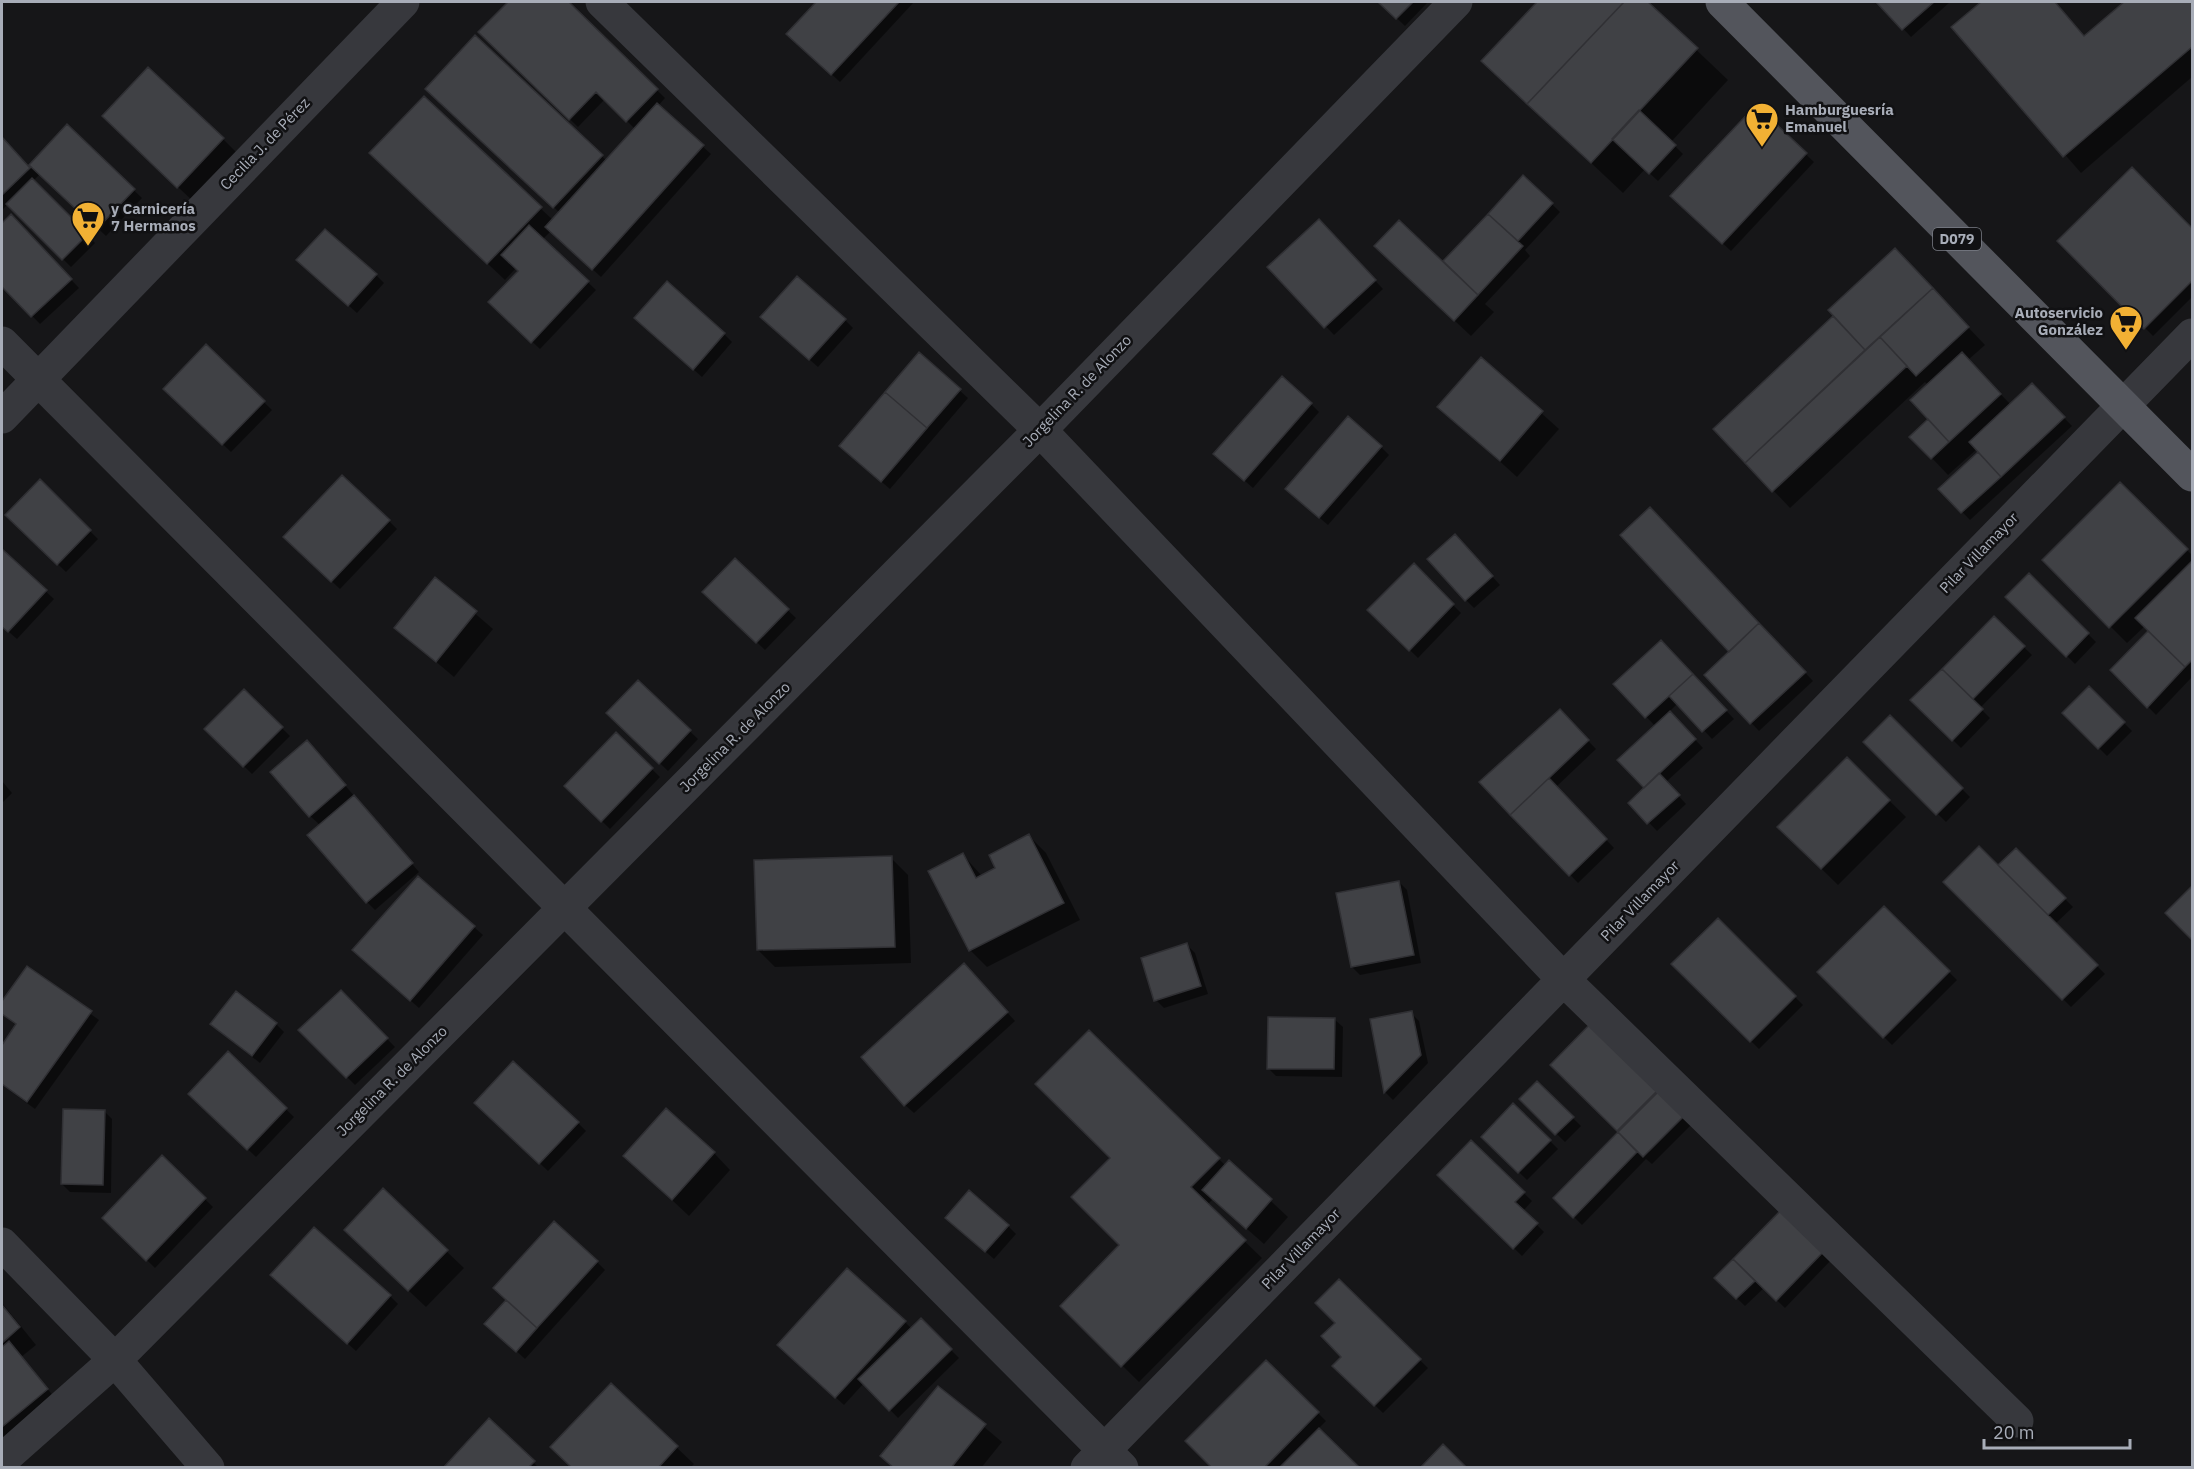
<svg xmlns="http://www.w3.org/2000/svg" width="2194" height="1469" font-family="'IBM Plex Sans',sans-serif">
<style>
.shadow{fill:#0007}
.building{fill:#404145;stroke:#303034;stroke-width:1.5}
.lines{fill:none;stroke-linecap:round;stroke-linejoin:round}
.minor{stroke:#37383d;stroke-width:33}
.major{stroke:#53555c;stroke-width:33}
.labels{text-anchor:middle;stroke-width:5;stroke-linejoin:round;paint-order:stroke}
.shield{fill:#111113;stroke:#7b7e86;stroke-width:1.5}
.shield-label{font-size:14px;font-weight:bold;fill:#a8adb8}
.poi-label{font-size:15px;font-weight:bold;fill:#a8adb8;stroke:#111113;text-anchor:start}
.street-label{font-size:15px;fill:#a8adb8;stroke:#111113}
</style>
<rect width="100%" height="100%" fill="#161618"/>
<!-- shadow -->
<path class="shadow" d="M 510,2 L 567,2 L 665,98 L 658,106 L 711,154 L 601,277 L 551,231 L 543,239 L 596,290 L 540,349 L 498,310 L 520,271 L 516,268 L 505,280 L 388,170 L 540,208 L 553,220 L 560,213 L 444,105 L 475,37 L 607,161 L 635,129 L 605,99 L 578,127 L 480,32 Z
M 818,2 L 914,2 L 840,82 L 788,34 Z
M 1380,2 L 1428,2 L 1405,26 Z
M 1539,2 L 1646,2 L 1728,80 L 1671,142 L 1683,154 L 1658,181 L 1645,169 L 1623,193 L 1483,61 Z
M 1878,2 L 1950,2 L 1911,37 Z
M 1983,2 L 2055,2 L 2085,36 L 2126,2 L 2192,2 L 2192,77 L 2081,173 L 1954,27 Z
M 1756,107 L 1814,162 L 1731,251 L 1680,204 Z
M 67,126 L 142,198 L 106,236 L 40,174 L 33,181 L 95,243 L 71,267 L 8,204 L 2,210 L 2,139 L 29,168 Z
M 120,133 L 223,139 L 240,156 L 195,203 Z
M 2132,169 L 2192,230 L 2192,297 L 2153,336 L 2059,241 Z
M 1524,177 L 1560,212 L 1525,250 L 1530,256 L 1485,304 L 1494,312 L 1471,336 L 1393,263 L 1450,270 L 1452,268 L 1445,261 Z
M 11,216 L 79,288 L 40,324 L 2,285 L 2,225 Z
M 1327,229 L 1383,289 L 1334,335 L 1270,267 Z
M 1911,267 L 1985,345 L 1968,360 L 2011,405 L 2032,385 L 2072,426 L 1970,520 L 1940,489 L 1980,453 L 1977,449 L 1948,475 L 1912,437 L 1930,419 L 1928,385 L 1925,382 L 1790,508 L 1715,429 L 1836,316 Z
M 306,268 L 376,275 L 384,283 L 357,313 Z
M 845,320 L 853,328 L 818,367 L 770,325 Z
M 644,326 L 724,334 L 732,342 L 702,377 Z
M 206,346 L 272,410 L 231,452 L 165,389 Z
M 920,355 L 968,398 L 890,489 L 849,454 Z
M 1481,359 L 1559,429 L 1517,477 L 1440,407 Z
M 1311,404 L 1319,412 L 1253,488 L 1223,462 Z
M 1381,447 L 1389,455 L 1328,525 L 1295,497 Z
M 40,482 L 98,539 L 66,572 L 7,515 Z
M 2120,484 L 2192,555 L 2192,677 L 2156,715 L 2112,670 L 2150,631 L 2145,626 L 2127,643 L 2044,560 Z
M 1658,517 L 1813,681 L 1759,731 L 1706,675 L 1731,652 Z
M 389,521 L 397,529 L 340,589 L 293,545 Z
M 1463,544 L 1500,585 L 1474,608 L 1466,600 Z
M 2,551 L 54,599 L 17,639 L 2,626 Z
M 735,560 L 796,618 L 765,650 L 704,592 Z
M 1414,566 L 1461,613 L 1418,658 L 1369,610 Z
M 2029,575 L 2096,642 L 2075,664 L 2008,597 Z
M 435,579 L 493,629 L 454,677 L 396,628 Z
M 1994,618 L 2032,655 L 1980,708 L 1990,718 L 1961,748 L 1913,700 Z
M 1669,650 L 1734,719 L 1712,739 L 1678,703 L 1669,712 L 1703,748 L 1666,782 L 1686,804 L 1657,831 L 1630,803 L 1646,788 L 1656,727 L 1615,684 Z
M 638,682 L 698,739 L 668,771 L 608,713 Z
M 2089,688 L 2132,731 L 2107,756 L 2064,713 Z
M 244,691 L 290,736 L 252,774 L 206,729 Z
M 1560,712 L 1596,749 L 1556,787 L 1614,848 L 1578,883 L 1481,782 Z
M 1890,717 L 1970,797 L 1946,822 L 1865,742 Z
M 616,734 L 660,777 L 610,829 L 566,786 Z
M 315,750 L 419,872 L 375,910 L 367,902 L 320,825 L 310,816 Z
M 1847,759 L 1906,817 L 1838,885 L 1779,827 Z
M 2,781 L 12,793 L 2,803 Z
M 1029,836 L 1046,853 L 1080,920 L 987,967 L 970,950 L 962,854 L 982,876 L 997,868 Z
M 2016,850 L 2073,907 L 2055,924 L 2105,974 L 2071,1007 L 1946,882 L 1998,867 Z
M 891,858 L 908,875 L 911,963 L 775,967 L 758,950 Z
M 418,878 L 483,935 L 419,1008 L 362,958 Z
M 1399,882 L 1407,890 L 1421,963 L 1360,975 L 1352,967 Z
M 2192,888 L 2192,938 L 2167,913 Z
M 1884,908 L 1957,980 L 1892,1045 L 1819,972 Z
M 1718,920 L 1803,1005 L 1759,1049 L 1673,964 Z
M 1187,945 L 1195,953 L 1208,994 L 1164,1008 L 1156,1000 Z
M 27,968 L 99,1020 L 35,1109 L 2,1085 L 2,1048 L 17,1026 L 2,1014 L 2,1003 Z
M 972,974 L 1015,1021 L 914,1113 L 905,1105 Z
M 341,992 L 395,1047 L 355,1085 L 300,1030 Z
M 1411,1013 L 1419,1021 L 1428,1063 L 1393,1100 L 1385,1092 L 1372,1020 Z
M 1334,1019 L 1343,1027 L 1342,1077 L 1276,1076 L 1268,1068 Z
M 1594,1022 L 1697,1119 L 1652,1164 L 1646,1159 L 1582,1225 L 1555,1198 L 1620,1132 L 1552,1065 Z
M 276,1024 L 284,1032 L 260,1063 L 220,1032 Z
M 1089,1032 L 1226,1166 L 1229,1162 L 1288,1217 L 1264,1244 L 1213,1199 L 1207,1205 L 1262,1258 L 1139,1382 L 1062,1306 L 1121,1246 L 1112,1158 Z
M 228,1053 L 294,1117 L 256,1157 L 190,1094 Z
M 1537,1083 L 1581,1126 L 1565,1142 L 1521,1099 Z
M 476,1102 L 578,1123 L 586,1131 L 548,1171 Z
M 1514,1105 L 1558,1149 L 1527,1180 L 1483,1137 Z
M 104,1111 L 112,1119 L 111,1193 L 70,1192 L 62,1184 Z
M 1471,1142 L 1532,1201 L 1523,1211 L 1544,1232 L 1522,1256 L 1439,1175 Z
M 714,1153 L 730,1170 L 689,1216 L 625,1156 Z
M 162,1157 L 213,1207 L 155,1268 L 104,1218 Z
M 383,1191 L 464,1268 L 426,1307 L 362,1247 Z
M 1784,1209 L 1834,1257 L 1785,1308 L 1764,1288 L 1745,1306 L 1716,1278 Z
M 956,1226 L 1008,1226 L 1016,1234 L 994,1259 Z
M 597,1262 L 605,1270 L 525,1359 L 487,1324 L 507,1300 Z
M 1339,1281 L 1428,1368 L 1383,1413 L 1334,1366 L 1343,1357 L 1337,1323 Z
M 280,1283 L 390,1296 L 398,1304 L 356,1351 Z
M 2,1303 L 36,1345 L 21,1357 L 55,1398 L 2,1441 Z
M 921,1320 L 959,1358 L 898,1418 L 864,1383 L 844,1405 L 787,1353 L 905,1322 L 912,1329 Z
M 1266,1362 L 1326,1421 L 1318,1429 L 1358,1468 L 1214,1468 Z
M 611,1385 L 694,1464 L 690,1468 L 573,1468 Z
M 938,1388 L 1002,1442 L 981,1468 L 894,1468 Z
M 490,1420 L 539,1468 L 445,1468 Z"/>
<!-- building -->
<path class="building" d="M 508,2 L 569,2 L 658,89 L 626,122 L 596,92 L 569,120 L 478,32 Z
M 816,2 L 899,2 L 831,75 L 786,34 Z
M 1378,2 L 1413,2 L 1396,19 Z
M 1537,2 L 1624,2 L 1527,104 L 1481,61 Z
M 1624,2 L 1648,2 L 1698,48 L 1591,163 L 1527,104 Z
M 1876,2 L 1934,2 L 1902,30 Z
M 1981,2 L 2055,2 L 2084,36 L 2124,2 L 2192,2 L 2192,47 L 2063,157 L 1951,27 Z
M 475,35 L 603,155 L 553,208 L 425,89 Z
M 148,67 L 224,138 L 177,188 L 102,116 Z
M 424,96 L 542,207 L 487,264 L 369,153 Z
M 657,103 L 704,145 L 592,270 L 545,227 Z
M 1756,105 L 1807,153 L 1722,244 L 1670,196 Z
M 1639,110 L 1676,145 L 1649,174 L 1612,139 Z
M 67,124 L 135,189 L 97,229 L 29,165 Z
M 2,137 L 30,168 L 2,195 Z
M 2132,167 L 2192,228 L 2192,281 L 2144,329 L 2057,241 Z
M 1523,175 L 1553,203 L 1518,241 L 1488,214 Z
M 32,178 L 88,234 L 62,260 L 6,204 Z
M 11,214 L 72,279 L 31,317 L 2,287 L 2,223 Z
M 1488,214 L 1523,246 L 1478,295 L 1443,261 Z
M 1319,219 L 1376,280 L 1324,328 L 1267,267 Z
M 1399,220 L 1478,295 L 1454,321 L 1374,246 Z
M 529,225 L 589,281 L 531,343 L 488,302 L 518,271 L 501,255 Z
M 325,229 L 377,274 L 348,306 L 296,260 Z
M 1895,248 L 1933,288 L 1865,350 L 1828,310 Z
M 797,276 L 846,319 L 809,360 L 760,317 Z
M 667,281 L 725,333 L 693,370 L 634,318 Z
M 1933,288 L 1969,327 L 1916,376 L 1880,337 Z
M 1833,316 L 1865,350 L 1745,463 L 1713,429 Z
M 1880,337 L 1907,366 L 1772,492 L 1745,463 Z
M 206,344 L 265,401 L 222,445 L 163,389 Z
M 919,352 L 961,389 L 927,428 L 885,392 Z
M 1962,352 L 2001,394 L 1949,442 L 1910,400 Z
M 1481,357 L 1543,411 L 1500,461 L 1437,407 Z
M 1282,376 L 1312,403 L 1244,481 L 1213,454 Z
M 2032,383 L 2065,417 L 2001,477 L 1969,442 Z
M 885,392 L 927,428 L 881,482 L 839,446 Z
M 1348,416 L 1382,446 L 1319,518 L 1285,489 Z
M 1928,419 L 1949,442 L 1931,459 L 1909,437 Z
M 1978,452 L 2001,477 L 1961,513 L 1938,489 Z
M 342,475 L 390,520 L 331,582 L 283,537 Z
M 40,479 L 91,530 L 57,565 L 5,515 Z
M 2120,482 L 2188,549 L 2109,628 L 2042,560 Z
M 1650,507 L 1759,623 L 1729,652 L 1620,535 Z
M 1455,534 L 1493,576 L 1465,601 L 1427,559 Z
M 2,549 L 47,590 L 8,632 L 2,627 Z
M 735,558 L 789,609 L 756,643 L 702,592 Z
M 2192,561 L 2192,660 L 2185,667 L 2135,618 Z
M 1414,563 L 1454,604 L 1409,651 L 1367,610 Z
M 2029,573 L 2089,633 L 2066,657 L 2005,597 Z
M 435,577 L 477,611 L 436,662 L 394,628 Z
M 1994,616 L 2025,646 L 1973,699 L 1942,669 Z
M 1759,623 L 1806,672 L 1750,724 L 1704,675 Z
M 2148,631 L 2185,667 L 2147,708 L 2110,670 Z
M 1661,640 L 1693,674 L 1645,718 L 1613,684 Z
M 1942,669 L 1983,709 L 1952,741 L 1910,700 Z
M 1693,674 L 1727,710 L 1702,732 L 1669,696 Z
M 638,680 L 691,730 L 659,764 L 606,713 Z
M 2089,686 L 2125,722 L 2098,749 L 2062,713 Z
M 244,689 L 283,727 L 243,767 L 204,729 Z
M 1560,709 L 1589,740 L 1510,815 L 1479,782 Z
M 1670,711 L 1696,739 L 1644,788 L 1617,760 Z
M 1890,715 L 1963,788 L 1936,815 L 1863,742 Z
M 616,732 L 653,768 L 601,822 L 564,786 Z
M 307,740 L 346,785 L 309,817 L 270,772 Z
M 1847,757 L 1890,800 L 1821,869 L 1777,827 Z
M 1659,773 L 1680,795 L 1647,824 L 1628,803 Z
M 1549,778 L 1607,839 L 1569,876 L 1510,815 Z
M 354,795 L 413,863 L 366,903 L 307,835 Z
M 1029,834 L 1064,903 L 969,951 L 928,871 L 963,853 L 976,878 L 995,868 L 989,855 Z
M 1979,846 L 2098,965 L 2062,1000 L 1943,882 Z
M 2016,848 L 2066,898 L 2048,915 L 1998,865 Z
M 892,856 L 895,947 L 757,950 L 754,860 Z
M 418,876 L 475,926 L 410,1001 L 352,950 Z
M 1399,881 L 1414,955 L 1351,967 L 1336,893 Z
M 2192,886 L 2192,940 L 2165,913 Z
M 1884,906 L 1950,971 L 1883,1038 L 1817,972 Z
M 1718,918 L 1796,996 L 1750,1042 L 1671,964 Z
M 1187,943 L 1201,986 L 1154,1001 L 1141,958 Z
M 964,963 L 1008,1012 L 904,1106 L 861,1057 Z
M 27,966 L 92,1011 L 27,1102 L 2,1084 L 2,1045 L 16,1024 L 2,1014 L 2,1001 Z
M 341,990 L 388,1038 L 346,1078 L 298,1030 Z
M 236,991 L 277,1023 L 252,1056 L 210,1024 Z
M 1412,1011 L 1421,1055 L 1384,1093 L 1370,1019 Z
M 1268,1017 L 1335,1018 L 1334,1069 L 1267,1069 Z
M 1594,1020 L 1662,1086 L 1617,1131 L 1550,1065 Z
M 1089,1030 L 1220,1158 L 1191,1187 L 1246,1240 L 1121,1367 L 1060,1306 L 1119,1245 L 1071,1197 L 1110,1158 L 1035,1084 Z
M 228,1051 L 287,1108 L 247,1150 L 188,1094 Z
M 513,1061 L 579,1122 L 539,1164 L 474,1103 Z
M 1537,1081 L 1574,1117 L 1555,1135 L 1519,1099 Z
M 1664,1086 L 1690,1110 L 1643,1157 L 1618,1132 Z
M 1513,1103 L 1551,1140 L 1518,1173 L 1481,1137 Z
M 666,1108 L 715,1152 L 672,1200 L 623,1156 Z
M 63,1109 L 105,1110 L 103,1185 L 61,1184 Z
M 1618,1132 L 1637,1152 L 1573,1218 L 1553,1198 Z
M 1471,1140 L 1525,1192 L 1515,1202 L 1538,1223 L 1513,1249 L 1437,1175 Z
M 162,1155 L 206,1198 L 146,1261 L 102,1218 Z
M 1229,1160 L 1272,1199 L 1246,1229 L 1202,1190 Z
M 383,1188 L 448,1250 L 408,1291 L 344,1230 Z
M 969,1190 L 1009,1225 L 985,1252 L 945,1218 Z
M 1784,1207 L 1827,1248 L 1776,1301 L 1733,1259 Z
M 554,1221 L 598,1261 L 537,1328 L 493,1288 Z
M 314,1227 L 391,1295 L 347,1344 L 270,1275 Z
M 1733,1259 L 1755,1281 L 1736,1299 L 1714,1278 Z
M 847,1268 L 906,1321 L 835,1398 L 777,1345 Z
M 1339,1279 L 1421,1359 L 1374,1406 L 1332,1366 L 1341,1357 L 1321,1336 L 1335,1323 L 1315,1303 Z
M 506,1300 L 537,1328 L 516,1352 L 484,1324 Z
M 2,1305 L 20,1327 L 2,1343 Z
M 921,1318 L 952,1349 L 889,1411 L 858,1379 Z
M 9,1341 L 48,1389 L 2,1427 L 2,1347 Z
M 1266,1360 L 1319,1412 L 1264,1468 L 1212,1468 L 1185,1441 Z
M 611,1383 L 678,1446 L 658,1468 L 572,1468 L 550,1447 Z
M 938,1386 L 986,1424 L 951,1468 L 894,1468 L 880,1456 Z
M 489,1418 L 535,1461 L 528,1468 L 443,1468 Z
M 1319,1428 L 1360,1468 L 1279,1468 Z
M 1443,1444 L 1467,1468 L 1420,1468 Z"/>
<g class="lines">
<!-- minor -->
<path class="minor" d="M 602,2 L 1040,430 L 1564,980 L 2017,1421
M 2,343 L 1122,1468
M 2,417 L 403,2
M 2,1244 L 115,1360 L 208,1468
M 2,1460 L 115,1360 L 1040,430 L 1456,2
M 1087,1468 L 2192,335"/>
<!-- major -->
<path class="major" d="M 1722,2 L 2192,475"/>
</g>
<!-- icons -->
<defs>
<g id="supermarket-pin" transform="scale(1.725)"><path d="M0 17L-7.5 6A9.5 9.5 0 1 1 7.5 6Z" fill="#f2b134" stroke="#111113"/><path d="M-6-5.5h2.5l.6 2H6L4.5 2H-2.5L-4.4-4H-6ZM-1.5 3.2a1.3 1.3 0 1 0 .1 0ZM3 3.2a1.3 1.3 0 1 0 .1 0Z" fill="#111"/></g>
</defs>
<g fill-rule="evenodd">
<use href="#supermarket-pin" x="1762" y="119"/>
<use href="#supermarket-pin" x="88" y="218"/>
<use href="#supermarket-pin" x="2126" y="322"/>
</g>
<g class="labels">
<!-- shield labels -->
<rect class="shield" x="1933" y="228" width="48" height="22" rx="4.5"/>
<g class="shield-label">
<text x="1957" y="244">D079</text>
</g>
<!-- poi labels -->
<g class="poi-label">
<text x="1785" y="115">Hamburguesría<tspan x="1785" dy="17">Emanuel</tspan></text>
<text x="111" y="214">y Carnicería<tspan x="111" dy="17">7 Hermanos</tspan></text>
<text x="2103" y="318" text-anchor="end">Autoservicio<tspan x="2103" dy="17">González</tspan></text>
</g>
<!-- street labels -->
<g class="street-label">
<text transform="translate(265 144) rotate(-46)" y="5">Cecilia J. de Pérez</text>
<text transform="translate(1077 391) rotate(-46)" y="5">Jorgelina R. de Alonzo</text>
<text transform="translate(1979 553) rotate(-46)" y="5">Pilar Villamayor</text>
<text transform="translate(735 737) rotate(-45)" y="5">Jorgelina R. de Alonzo</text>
<text transform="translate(1640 901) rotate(-46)" y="5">Pilar Villamayor</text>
<text transform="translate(392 1081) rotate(-45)" y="5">Jorgelina R. de Alonzo</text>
<text transform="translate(1301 1249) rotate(-46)" y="5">Pilar Villamayor</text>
</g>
</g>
<!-- border -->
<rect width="2194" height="1469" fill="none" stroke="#a8adb8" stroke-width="6"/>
<!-- scale -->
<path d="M1984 1439v9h146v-9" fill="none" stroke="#a8adb8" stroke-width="3"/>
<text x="1993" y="1439" font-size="18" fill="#a8adb8" stroke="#111113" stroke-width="4.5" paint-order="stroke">20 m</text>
</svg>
